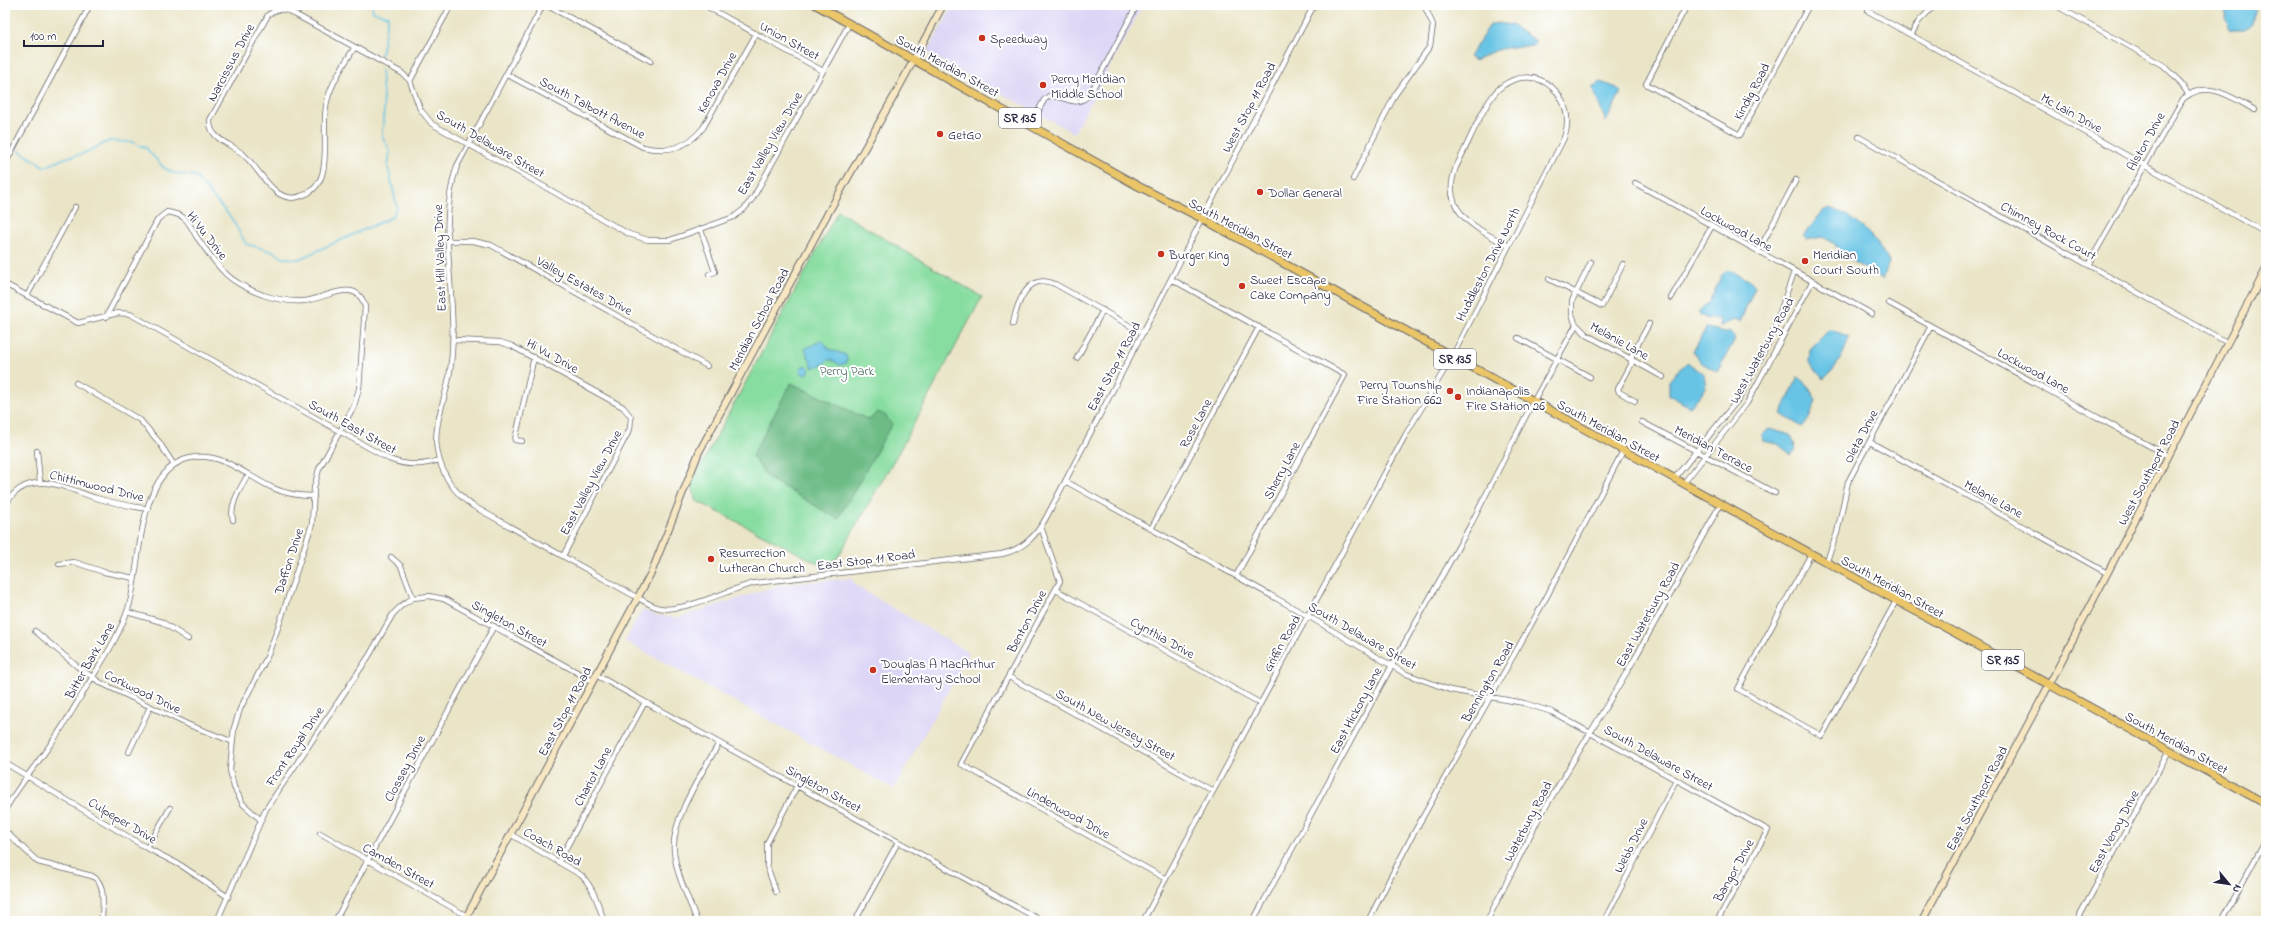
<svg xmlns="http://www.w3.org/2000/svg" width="2271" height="926" font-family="'Indie Flower',sans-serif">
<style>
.built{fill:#ddd5f6}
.green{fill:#87dda0;stroke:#54806e}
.forest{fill:#6dbc86;stroke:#486f60}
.water{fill:#67c4e5;stroke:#447390}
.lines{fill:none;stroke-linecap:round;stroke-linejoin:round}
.stream{stroke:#67c4e5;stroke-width:1.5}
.minor-casing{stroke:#68666c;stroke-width:6}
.secondary-casing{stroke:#68666c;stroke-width:8}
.primary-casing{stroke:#68666c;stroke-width:9}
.minor{stroke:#fff;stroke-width:4.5}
.secondary{stroke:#f7e8c3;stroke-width:6}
.primary{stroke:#ebc669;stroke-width:7}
.poi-dot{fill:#c8321e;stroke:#fff;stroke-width:1.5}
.labels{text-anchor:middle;stroke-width:4;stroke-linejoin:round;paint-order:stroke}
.shield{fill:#fff;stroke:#646476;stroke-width:1}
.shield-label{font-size:12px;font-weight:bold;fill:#22223b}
.poi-label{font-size:13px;fill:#22223b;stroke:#fff;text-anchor:start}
.street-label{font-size:13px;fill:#22223b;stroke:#fff}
.park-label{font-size:13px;fill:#45635e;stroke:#fff}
</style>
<rect width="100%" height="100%" fill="#fff"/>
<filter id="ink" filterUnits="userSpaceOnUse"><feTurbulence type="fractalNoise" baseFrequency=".025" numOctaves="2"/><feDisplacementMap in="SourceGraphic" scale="8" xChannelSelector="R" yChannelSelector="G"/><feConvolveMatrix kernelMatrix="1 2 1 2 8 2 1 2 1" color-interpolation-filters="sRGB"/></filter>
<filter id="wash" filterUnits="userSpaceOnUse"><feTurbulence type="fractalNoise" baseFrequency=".012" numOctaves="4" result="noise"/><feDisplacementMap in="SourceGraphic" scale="16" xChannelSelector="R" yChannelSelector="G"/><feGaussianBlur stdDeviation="0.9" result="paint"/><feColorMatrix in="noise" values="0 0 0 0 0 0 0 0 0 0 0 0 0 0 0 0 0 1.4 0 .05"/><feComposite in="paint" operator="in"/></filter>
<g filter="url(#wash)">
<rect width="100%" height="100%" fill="#eae5c7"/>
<!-- built -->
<path class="built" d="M 953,5 L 1143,5 L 1074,133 L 927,53 Z
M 851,578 L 856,586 L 969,653 L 894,789 L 625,641 L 642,610 L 656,615 L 677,618 L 780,585 Z"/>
<!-- green -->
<path class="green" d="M 838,211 L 982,297 L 902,446 L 838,557 L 825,567 L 695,500 L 692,482 Z"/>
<!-- forest -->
<path class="forest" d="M 791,383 L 869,420 L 878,412 L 885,415 L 892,424 L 838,519 L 768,478 L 752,456 Z"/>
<!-- water -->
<path class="water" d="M 2226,5 L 2255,5 L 2252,24 L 2245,30 L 2231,30 L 2225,19 Z
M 1497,23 L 1511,25 L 1536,41 L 1533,46 C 1511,46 1494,48 1475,61 L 1469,57 L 1490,25 Z
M 1601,82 L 1617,88 L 1621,92 L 1606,122 L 1592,87 Z
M 1829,208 C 1857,216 1875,238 1889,262 L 1883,279 L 1855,263 L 1841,253 L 1831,240 L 1821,237 L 1807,240 L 1803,236 L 1823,211 Z
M 1727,270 L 1751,281 L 1755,287 L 1740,322 L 1734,320 L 1720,326 L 1720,319 L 1708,319 L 1700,315 L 1699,311 L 1709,302 L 1722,275 Z
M 1706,328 L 1731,333 L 1735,339 L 1717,372 L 1702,363 L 1693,352 Z
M 1830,329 L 1849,337 C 1844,353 1838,368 1823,379 L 1809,362 L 1810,349 Z
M 822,340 L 829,349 L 846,355 L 847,360 L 845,364 L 840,365 L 832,360 L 828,360 L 824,364 L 813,368 L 805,349 Z
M 1688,363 L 1704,374 L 1706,388 L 1690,407 L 1669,395 L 1669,381 L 1678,370 Z
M800.5 370a4.5 4.5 0 1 1 9 0a4.5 4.5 0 1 1-9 0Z
M 1798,377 L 1809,387 L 1816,400 L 1809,419 L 1802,427 L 1781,414 Z
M 1769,429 L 1791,435 L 1796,449 L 1791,455 L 1778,444 L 1763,441 L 1762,435 Z"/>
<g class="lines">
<!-- stream -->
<path class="stream" d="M 372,5 L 373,12 L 388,16 L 381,55
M 5,142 L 10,145
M 18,150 L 45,167 L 65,158 L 82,154 L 109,141 L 132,142 L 146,148 L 163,167 L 173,173 L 195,176 L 232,219 L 246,244 L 274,252 L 283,258 L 299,259 L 392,217 L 397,207 L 388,167 L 390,151 L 382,136 L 384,110 L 381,69"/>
</g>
</g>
<g filter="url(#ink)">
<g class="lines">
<!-- minor casing -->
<g class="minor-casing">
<path id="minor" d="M 543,5 L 457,166 C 434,234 462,307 449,377 C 445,400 433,426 437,449 C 441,474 453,492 473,506 L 638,598 C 645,601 652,607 660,608 C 683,613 729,589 755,583 L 1002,554 C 1024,549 1037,535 1047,516 L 1314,5
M 546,5 L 651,61
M 704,5 L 823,71
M 1687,5 L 1646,84 L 1740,135 L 1809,5
M 2055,5 L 2163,65 L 2176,77 L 2189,95
M 1868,11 L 2266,233
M 1911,35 L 1919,21 L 1935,5
M 355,47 C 344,64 332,82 327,101 C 319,132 338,185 301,196 C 294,199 285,198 278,193 C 265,183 257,168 246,157 C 233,143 209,141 210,120 L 268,15 C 275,10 280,8 289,11 L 402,73 L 410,81 L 420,109 L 432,124 L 629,234 L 648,240 L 670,240 L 734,217 L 744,209 L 753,198 L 849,24
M 506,74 L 643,147 C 668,153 687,148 703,128 L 756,34
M 410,81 L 451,5
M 1031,125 L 1044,100 L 1049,96 C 1067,95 1075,110 1090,94 L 1137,5
M 1859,137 L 2228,343
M 5,164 L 90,5
M 1353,179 L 1395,95 L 1430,46 L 1433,25 L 1424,5
M 1635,183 L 1872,314
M 701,230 L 715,272 L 709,274
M 448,241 L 473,241 L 491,245 L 707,366
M 1758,252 L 1796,180
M 1591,262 L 1572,301 L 1572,314 L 1575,323 L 1587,335 L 1663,377
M 2088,265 L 2183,99 C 2208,78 2232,98 2255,110
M 1171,279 L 1345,375 L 1236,576
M 1549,279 L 1602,306 L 1623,264
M 5,284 L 78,323 L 118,313 L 130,314 L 389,459 C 406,466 422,466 439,460
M 27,296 L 75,207
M 1671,298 L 1712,226
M 1889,303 L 2168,456
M 106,317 L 158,219 L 167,212 C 173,213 179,214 184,218 C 189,222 193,230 196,236 C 205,248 213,261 224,272 C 234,283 250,290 263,295 C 276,299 290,302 303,301 C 324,300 357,275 365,307 L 359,389 L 354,406 L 319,469 L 314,488 L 312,524 L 279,625 L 267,657 L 240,709 L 234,728 L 230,770 L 234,787 L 243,804 L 261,820
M 1013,324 C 1017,302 1028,272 1055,284 L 1143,333
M 1518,338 L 1590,377
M 453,340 L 500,342 L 512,346 L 623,407 L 631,417 L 630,429 L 563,556
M 1077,358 L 1103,310
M 76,383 L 140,420 L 159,442 L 174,465
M 1635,401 L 1619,392 L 1618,389 L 1631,365 L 1632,355 L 1649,324
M 1642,422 L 1775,493
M 522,441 L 515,440 L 534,357
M 1870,442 L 2107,573
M 37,451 L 40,482
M 1674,479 L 1740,397 L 1771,338 L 1794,272
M 1065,481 L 1308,616 L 1404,673 L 1450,690 L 1524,703 L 1552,712 L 1768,830 L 1717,921
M 1683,484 L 1747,403 L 1812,282
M 5,505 C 29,466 64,488 96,498 C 113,503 130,506 148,509
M 233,520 C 229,504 241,488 248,474
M 1041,527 L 1060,581 L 961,764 L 1166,879
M 1151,529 L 1259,327
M 1811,554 L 1738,689 L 1822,736 L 1896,601
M 391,557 L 401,566 L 413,598
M 1826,563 L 1837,533 L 1848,482 L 1931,326
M 59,564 L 74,562 L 104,572 L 134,578
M 1056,590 L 1260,703
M 127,612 L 162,622 L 188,639
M 35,631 L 78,667 L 101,683 L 189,725 L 231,741
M 596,675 L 1042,921
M 1009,677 L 1213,791
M 129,752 L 150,707
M 5,763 L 147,848 L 182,866 L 228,897
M 2262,802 L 2266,793
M 5,810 C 18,786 35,767 50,745 C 64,726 75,706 87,686 C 103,660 120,635 129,606 C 142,563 136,470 190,458 C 222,451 246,476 273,488 C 286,494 300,496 314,496
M 5,831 L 38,862 L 92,876 C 107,883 102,907 102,921
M 320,833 L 467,916
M 510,834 L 581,875 C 594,888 598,904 604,921
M 147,848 L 170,808
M 559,861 L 645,702
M 776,892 L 767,866 L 767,843 L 797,786
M 217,921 L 266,809 L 369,656 L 393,614 L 402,605 L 413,598 L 429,596 L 444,599 L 593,681
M 335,921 L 494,626
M 697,921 C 689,899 676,875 674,851 C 671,818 703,772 719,743
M 855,921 L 898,842
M 1143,921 L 1406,434 L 1452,357 L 1564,138 C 1579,98 1537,59 1501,87 C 1485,99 1467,147 1456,167 C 1439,211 1475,228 1507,245
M 1253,921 L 1391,667 L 1470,526 L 1533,402 L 1576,325
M 1368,921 L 1411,838 L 1546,598 L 1623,451
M 1487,921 L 1539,818 L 1634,660 L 1720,505
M 1604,921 L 1676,780
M 2077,921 L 2169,751
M 2222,921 L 2266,839"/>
</g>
<!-- secondary casing -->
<g class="secondary-casing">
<path id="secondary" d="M 464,921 L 652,571 L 699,452 L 828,213 L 897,91 L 943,5
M 1922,921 L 2049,685 L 2266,269"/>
</g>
<!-- primary casing -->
<g class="primary-casing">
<path id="primary" d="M 816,5 L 1138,186 L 1203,219 L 2266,804"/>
</g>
<!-- minor -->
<use href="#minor" class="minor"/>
<!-- secondary -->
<use href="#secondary" class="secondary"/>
<!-- primary -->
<use href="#primary" class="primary"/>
</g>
</g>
<!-- markers -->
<g class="poi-dot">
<circle cx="982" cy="38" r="4"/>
<circle cx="1043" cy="85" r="4"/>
<circle cx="940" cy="134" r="4"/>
<circle cx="1260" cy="192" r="4"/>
<circle cx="1161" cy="254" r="4"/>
<circle cx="1805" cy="261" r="4"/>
<circle cx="1242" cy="286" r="4"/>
<circle cx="1450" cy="391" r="4"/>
<circle cx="1458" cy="397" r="4"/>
<circle cx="711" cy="559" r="4"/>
<circle cx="873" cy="670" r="4"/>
</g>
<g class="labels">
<!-- shield labels -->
<g class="shield">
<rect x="999" y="108" width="42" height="20" rx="3"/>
<rect x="1434" y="349" width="42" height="20" rx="3"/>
<rect x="1982" y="650" width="42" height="20" rx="3"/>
</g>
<g class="shield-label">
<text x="1020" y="122">SR 135</text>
<text x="1455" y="363">SR 135</text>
<text x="2003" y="664">SR 135</text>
</g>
<!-- poi labels -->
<g class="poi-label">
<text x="990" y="43">Speedway</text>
<text x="1051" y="83">Perry Meridian<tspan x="1051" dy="15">Middle School</tspan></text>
<text x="948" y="139">GetGo</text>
<text x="1268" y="197">Dollar General</text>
<text x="1169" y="259">Burger King</text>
<text x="1813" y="259">Meridian<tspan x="1813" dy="15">Court South</tspan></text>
<text x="1250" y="284">Sweet Escape<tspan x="1250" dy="15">Cake Company</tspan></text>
<text x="1442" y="389" text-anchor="end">Perry Township<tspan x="1442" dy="15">Fire Station 662</tspan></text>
<text x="1466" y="395">Indianapolis<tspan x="1466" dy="15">Fire Station 26</tspan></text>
<text x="719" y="557">Resurrection<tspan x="719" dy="15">Lutheran Church</tspan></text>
<text x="881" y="668">Douglas A MacArthur<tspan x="881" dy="15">Elementary School</tspan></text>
</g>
<!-- street labels -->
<g class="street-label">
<text transform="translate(790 40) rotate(29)" y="5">Union Street</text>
<text transform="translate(230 62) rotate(-62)" y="5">Narcissus Drive</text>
<text transform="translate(948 65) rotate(29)" y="5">South Meridian Street</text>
<text transform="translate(716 82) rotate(-61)" y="5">Kenova Drive</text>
<text transform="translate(1751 91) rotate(-62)" y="5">Kindig Road</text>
<text transform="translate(593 107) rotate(28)" y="5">South Talbott Avenue</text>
<text transform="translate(1248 107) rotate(-62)" y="5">West Stop 11 Road</text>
<text transform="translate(2072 112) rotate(29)" y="5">Mc Lain Drive</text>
<text transform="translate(2145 141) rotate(-61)" y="5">Alston Drive</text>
<text transform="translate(491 143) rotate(30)" y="5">South Delaware Street</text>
<text transform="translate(769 143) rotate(-60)" y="5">East Valley View Drive</text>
<text transform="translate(1241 228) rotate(28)" y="5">South Meridian Street</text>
<text transform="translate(1737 228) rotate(29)" y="5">Lockwood Lane</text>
<text transform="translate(2049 230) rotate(29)" y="5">Chimney Rock Court</text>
<text transform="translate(208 235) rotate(52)" y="5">Hi Vu Drive</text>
<text transform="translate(439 258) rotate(-92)" y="5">East Hill Valley Drive</text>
<text transform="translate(1487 264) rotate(-63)" y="5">Huddleston Drive North</text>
<text transform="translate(585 285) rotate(29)" y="5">Valley Estates Drive</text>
<text transform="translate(758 319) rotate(-62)" y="5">Meridian School Road</text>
<text transform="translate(1620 340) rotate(29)" y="5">Melanie Lane</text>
<text transform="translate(1761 350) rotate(-61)" y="5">West Waterbury Road</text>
<text transform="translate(553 355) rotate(29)" y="5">Hi Vu Drive</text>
<text transform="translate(1113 366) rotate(-62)" y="5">East Stop 11 Road</text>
<text transform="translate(2034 370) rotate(29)" y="5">Lockwood Lane</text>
<text transform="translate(1195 423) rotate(-62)" y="5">Rose Lane</text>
<text transform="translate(353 426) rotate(29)" y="5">South East Street</text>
<text transform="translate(1609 430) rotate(29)" y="5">South Meridian Street</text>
<text transform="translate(1860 436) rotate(-62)" y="5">Oleta Drive</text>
<text transform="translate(1714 448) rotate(28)" y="5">Meridian Terrace</text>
<text transform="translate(1281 470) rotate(-62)" y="5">Sherry Lane</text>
<text transform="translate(2148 472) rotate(-62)" y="5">West Southport Road</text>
<text transform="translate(590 482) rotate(-62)" y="5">East Valley View Drive</text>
<text transform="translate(97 485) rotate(14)" y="5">Chittimwood Drive</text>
<text transform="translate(1994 498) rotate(29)" y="5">Melanie Lane</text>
<text transform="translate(866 559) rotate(-7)" y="5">East Stop 11 Road</text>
<text transform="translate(288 561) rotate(-72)" y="5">Daffon Drive</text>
<text transform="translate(1893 586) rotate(29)" y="5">South Meridian Street</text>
<text transform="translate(1647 614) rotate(-61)" y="5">East Waterbury Road</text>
<text transform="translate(1026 621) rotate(-62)" y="5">Benton Drive</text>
<text transform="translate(510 623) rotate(29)" y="5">Singleton Street</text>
<text transform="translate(1363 635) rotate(30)" y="5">South Delaware Street</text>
<text transform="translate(1163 637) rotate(29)" y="5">Cynthia Drive</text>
<text transform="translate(1281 643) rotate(-61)" y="5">Griffin Road</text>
<text transform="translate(89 660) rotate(-60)" y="5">Bitter Bark Lane</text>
<text transform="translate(1487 681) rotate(-60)" y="5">Bennington Road</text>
<text transform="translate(143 691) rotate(26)" y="5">Corkwood Drive</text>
<text transform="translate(1355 710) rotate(-62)" y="5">East Hickory Lane</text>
<text transform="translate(564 711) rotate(-62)" y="5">East Stop 11 Road</text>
<text transform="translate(1116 724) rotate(29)" y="5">South New Jersey Street</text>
<text transform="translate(2177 742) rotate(29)" y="5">South Meridian Street</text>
<text transform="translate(294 746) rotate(-56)" y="5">Front Royal Drive</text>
<text transform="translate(1659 757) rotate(29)" y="5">South Delaware Street</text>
<text transform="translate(404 768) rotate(-62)" y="5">Clossey Drive</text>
<text transform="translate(592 776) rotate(-62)" y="5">Chariot Lane</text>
<text transform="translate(824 788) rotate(29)" y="5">Singleton Street</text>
<text transform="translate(1976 798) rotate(-62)" y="5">East Southport Road</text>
<text transform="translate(1069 812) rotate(29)" y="5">Lindenwood Drive</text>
<text transform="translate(123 820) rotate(31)" y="5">Culpeper Drive</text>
<text transform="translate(1527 821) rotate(-62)" y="5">Waterbury Road</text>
<text transform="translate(2113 831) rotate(-62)" y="5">East Venoy Drive</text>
<text transform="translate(1630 845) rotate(-63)" y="5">Webb Drive</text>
<text transform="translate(553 846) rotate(30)" y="5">Coach Road</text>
<text transform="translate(399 865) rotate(29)" y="5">Camden Street</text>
<text transform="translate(1733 870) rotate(-61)" y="5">Bangor Drive</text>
</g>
<!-- park labels -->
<g class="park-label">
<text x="847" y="375">Perry Park</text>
</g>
</g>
<!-- margin -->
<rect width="2271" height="926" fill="none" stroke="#fff" stroke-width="20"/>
<!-- north arrow -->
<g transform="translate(2229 884) rotate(119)" stroke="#ffffff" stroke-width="3" paint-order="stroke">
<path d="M0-3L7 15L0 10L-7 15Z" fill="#22223b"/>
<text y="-6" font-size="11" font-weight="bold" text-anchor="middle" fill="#22223b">N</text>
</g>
<!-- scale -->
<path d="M24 40v6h79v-6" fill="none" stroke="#22223b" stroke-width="2"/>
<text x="30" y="40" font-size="12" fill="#22223b" stroke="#ffffff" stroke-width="3" paint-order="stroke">100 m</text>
</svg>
